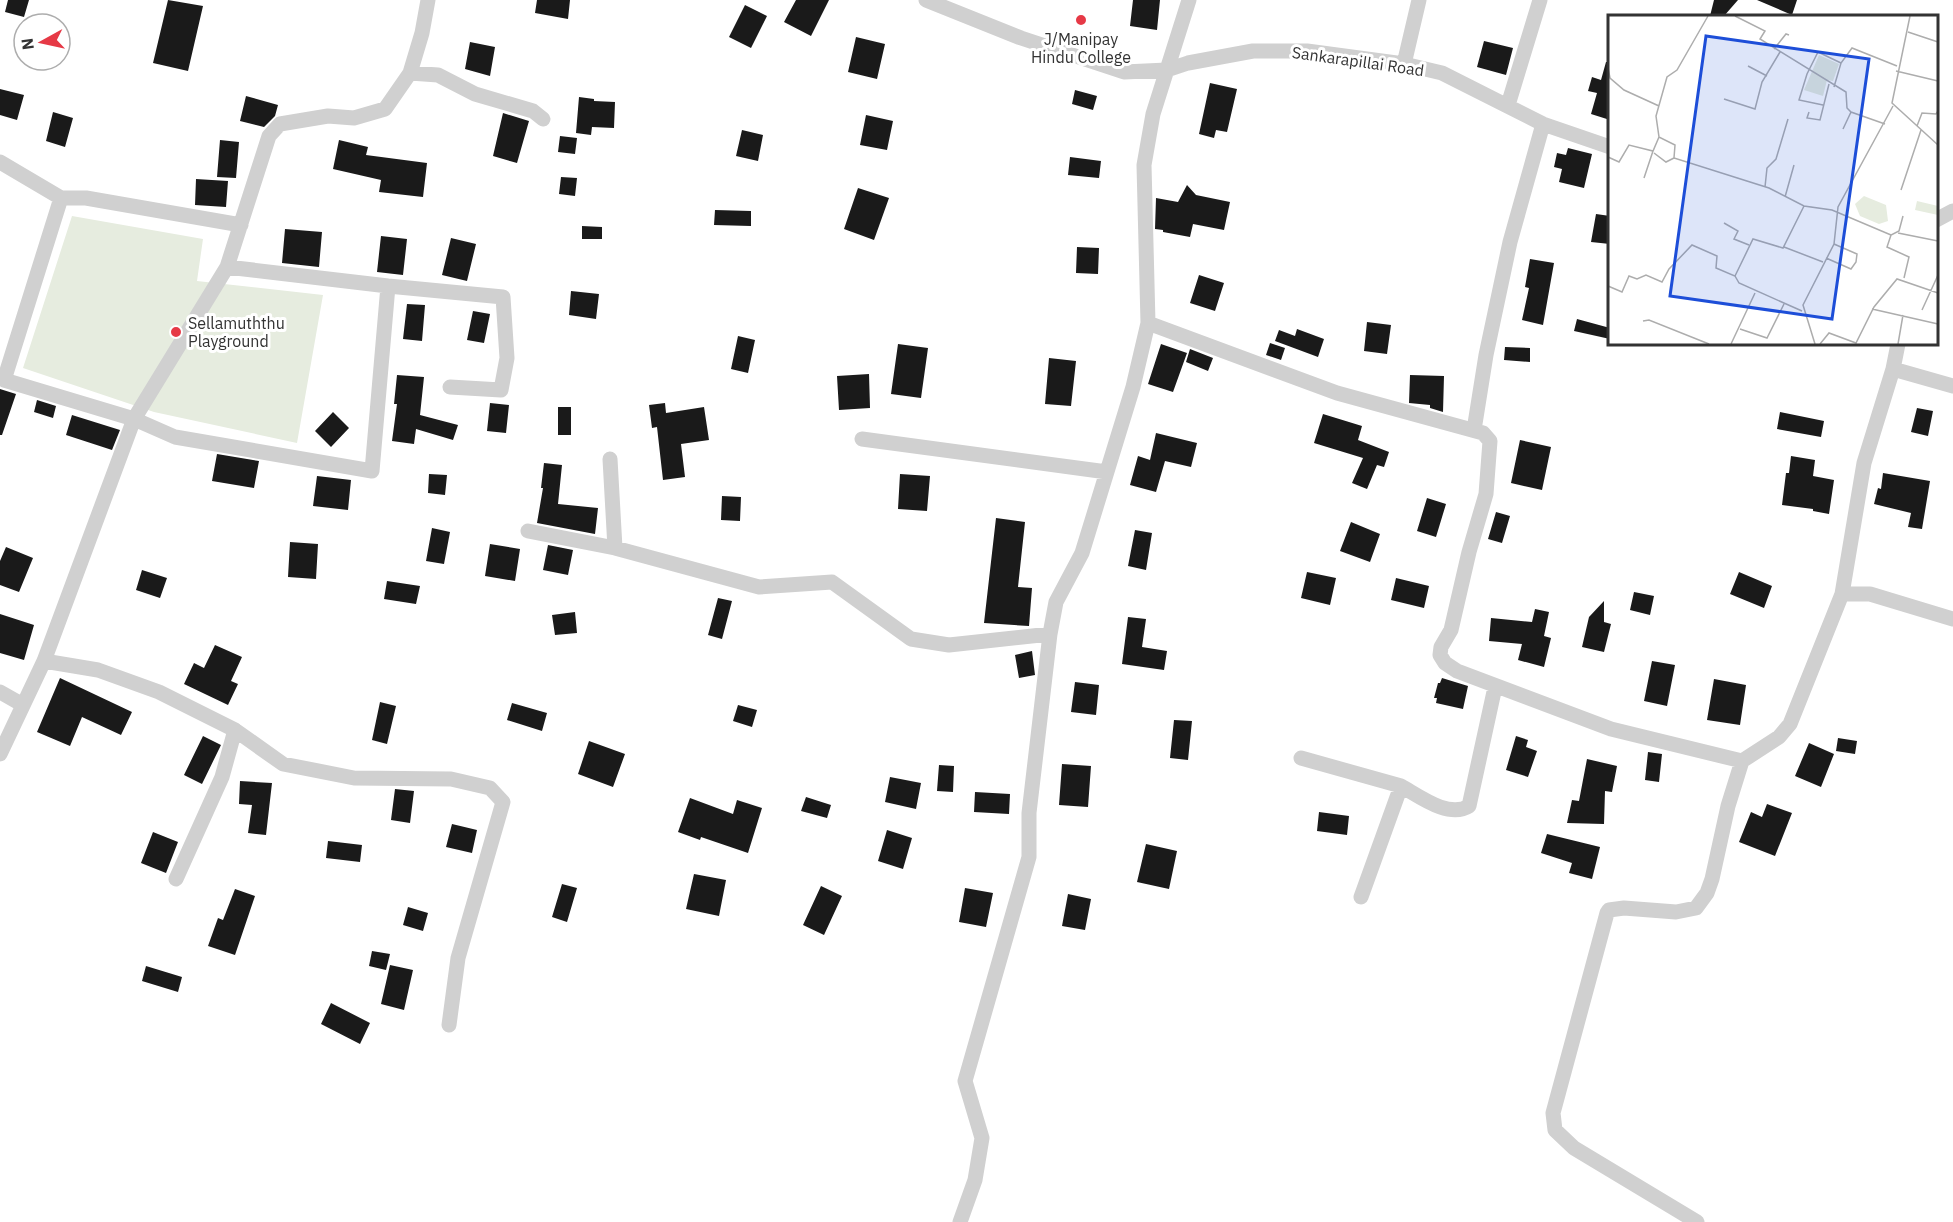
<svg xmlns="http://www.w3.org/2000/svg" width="1953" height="1222" font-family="'IBM Plex Sans',sans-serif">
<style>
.green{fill:#e6ecdf}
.building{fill:#1a1a1a}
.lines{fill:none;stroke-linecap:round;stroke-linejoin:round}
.minor{stroke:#d0d0d0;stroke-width:15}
.poi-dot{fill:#e63946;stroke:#fff;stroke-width:2}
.labels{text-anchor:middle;stroke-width:6;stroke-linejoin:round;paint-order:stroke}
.poi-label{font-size:16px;fill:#333;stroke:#fff}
.street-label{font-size:16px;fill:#333;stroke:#fff}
.inset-road{fill:none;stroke:#adadad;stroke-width:1.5}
.view{fill:#1d4ed8;fill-opacity:0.15;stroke:#1d4ed8;stroke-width:3}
.inset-edge{fill:none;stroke:#333;stroke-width:3}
</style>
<rect width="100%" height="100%" fill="#fff"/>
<!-- green -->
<path class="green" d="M 72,216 L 203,239 L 197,281 L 323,295 L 297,443 L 154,412 L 23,368 Z"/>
<!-- building -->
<path class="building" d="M 8,0 L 29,0 L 24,17 L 5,12 Z
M 168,0 L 203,6 L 188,71 L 153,63 Z
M 537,0 L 570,0 L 568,19 L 535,13 Z
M 796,0 L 829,0 L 811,36 L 784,22 Z
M 1133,0 L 1160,0 L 1157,30 L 1130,26 Z
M 1714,0 L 1738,0 L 1724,16 L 1710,16 Z
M 1757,0 L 1797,0 L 1792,15 Z
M 745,5 L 767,16 L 751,48 L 729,37 Z
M 856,37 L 885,44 L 877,79 L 848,72 Z
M 1484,41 L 1513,48 L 1506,75 L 1477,67 Z
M 470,42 L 495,47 L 490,76 L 465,69 Z
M 1606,62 L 1610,62 L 1610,120 L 1591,114 L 1597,93 L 1588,91 L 1592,77 L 1601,80 Z
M 1210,83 L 1237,89 L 1227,132 L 1216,130 L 1214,138 L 1199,134 Z
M 0,89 L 24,95 L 17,120 L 0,115 Z
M 1075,90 L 1097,96 L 1093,110 L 1072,104 Z
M 246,96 L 278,105 L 275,116 L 264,127 L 240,121 Z
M 579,97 L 594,99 L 594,101 L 615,102 L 614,128 L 592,127 L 591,135 L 576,133 Z
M 53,112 L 73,118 L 65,147 L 46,141 Z
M 503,113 L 529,121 L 517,163 L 493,156 Z
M 866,115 L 893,121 L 887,150 L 860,145 Z
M 742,130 L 763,135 L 758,161 L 736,156 Z
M 560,136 L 577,138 L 575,154 L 558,152 Z
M 220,140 L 239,142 L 236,178 L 217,177 Z
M 339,140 L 368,147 L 366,155 L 427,163 L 423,197 L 379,192 L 381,180 L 333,169 Z
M 1568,148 L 1592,154 L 1584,188 L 1559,182 L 1562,169 L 1554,167 L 1557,153 L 1566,155 Z
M 1070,157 L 1101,161 L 1099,178 L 1068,175 Z
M 561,177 L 577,178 L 575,196 L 559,194 Z
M 196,179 L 228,181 L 226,207 L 195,205 Z
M 1187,185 L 1196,195 L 1230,202 L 1224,230 L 1193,224 L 1190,237 L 1163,232 L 1163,230 L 1155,229 L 1156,198 L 1178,202 Z
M 858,188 L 889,198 L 874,240 L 844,229 Z
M 715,210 L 751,211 L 751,226 L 714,225 Z
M 1596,214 L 1610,216 L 1610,244 L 1591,242 Z
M 582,226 L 602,227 L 602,239 L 582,239 Z
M 285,229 L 322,232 L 319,267 L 282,263 Z
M 381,236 L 407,239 L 403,275 L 377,272 Z
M 451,238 L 476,244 L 467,281 L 442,275 Z
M 1077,247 L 1099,248 L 1098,274 L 1076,273 Z
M 1530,259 L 1554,263 L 1543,325 L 1522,320 L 1529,288 L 1525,287 Z
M 1199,275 L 1224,283 L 1215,311 L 1190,303 Z
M 571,291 L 599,294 L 596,319 L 569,315 Z
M 407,304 L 425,305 L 422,341 L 403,339 Z
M 473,311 L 490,314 L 484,343 L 467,340 Z
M 1577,319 L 1610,328 L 1610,339 L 1574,331 Z
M 1367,322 L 1391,325 L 1387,354 L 1364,351 Z
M 1297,329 L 1324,339 L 1318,357 L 1275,341 L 1279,330 L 1295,336 Z
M 738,336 L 755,340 L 748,373 L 731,369 Z
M 1270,343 L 1285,348 L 1281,360 L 1266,355 Z
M 898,344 L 928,348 L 921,398 L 891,394 Z
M 1161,344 L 1187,353 L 1173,392 L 1148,384 Z
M 1505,347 L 1530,348 L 1530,362 L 1504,360 Z
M 1190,349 L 1213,358 L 1208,371 L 1186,362 Z
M 1049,358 L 1076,361 L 1071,406 L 1045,404 Z
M 869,374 L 870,408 L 839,410 L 837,376 Z
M 397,375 L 424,377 L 420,415 L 458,425 L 453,440 L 416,429 L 414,444 L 392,441 L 397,404 L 394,404 Z
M 1410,375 L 1444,376 L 1443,412 L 1430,408 L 1430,405 L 1409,403 Z
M 0,389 L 16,394 L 2,435 L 0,435 Z
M 37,400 L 56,406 L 53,418 L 34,412 Z
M 490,403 L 509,405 L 506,433 L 487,431 Z
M 665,403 L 666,413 L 704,407 L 709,440 L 681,444 L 685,477 L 663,480 L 657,427 L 652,428 L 649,405 Z
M 558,407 L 571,407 L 571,435 L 558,435 Z
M 1917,408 L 1933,411 L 1928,436 L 1911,432 Z
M 333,412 L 349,428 L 331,447 L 315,431 Z
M 1780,412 L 1824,421 L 1821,437 L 1777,429 Z
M 1323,414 L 1362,426 L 1358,440 L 1389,452 L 1384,467 L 1377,465 L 1367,489 L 1352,483 L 1363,458 L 1314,443 Z
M 72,415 L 120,430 L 112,450 L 66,435 Z
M 1156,433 L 1197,443 L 1191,467 L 1165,461 L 1156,492 L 1130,485 L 1138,456 L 1150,460 Z
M 1520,440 L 1551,447 L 1542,490 L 1511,483 Z
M 217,454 L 259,461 L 254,488 L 212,481 Z
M 1791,456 L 1815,460 L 1813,476 L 1834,480 L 1829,514 L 1813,511 L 1813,509 L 1782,505 L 1786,473 L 1789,473 Z
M 544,463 L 562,465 L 558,504 L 598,508 L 595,534 L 537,523 L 543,488 L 541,488 Z
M 1883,473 L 1930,481 L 1922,529 L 1908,527 L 1911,513 L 1874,504 L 1878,488 L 1881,489 Z
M 429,474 L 447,475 L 445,495 L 428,493 Z
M 900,474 L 930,476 L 927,511 L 898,509 Z
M 317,476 L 351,480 L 348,510 L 313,506 Z
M 722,496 L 741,497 L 740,521 L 721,520 Z
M 1427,498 L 1446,504 L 1436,537 L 1417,531 Z
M 1496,512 L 1510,516 L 1502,543 L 1488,539 Z
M 996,518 L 1025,522 L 1018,587 L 1032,588 L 1029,626 L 984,623 Z
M 1351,522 L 1380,534 L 1370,562 L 1340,551 Z
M 432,528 L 450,532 L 444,564 L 426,561 Z
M 1135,530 L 1152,533 L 1146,570 L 1128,566 Z
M 290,542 L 318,544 L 316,579 L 288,577 Z
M 490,544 L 520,549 L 515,581 L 485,576 Z
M 548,545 L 573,550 L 568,575 L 543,570 Z
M 6,547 L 33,558 L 19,592 L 0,585 L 0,561 Z
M 142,570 L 167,578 L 160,598 L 136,590 Z
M 1307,572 L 1336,578 L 1330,605 L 1301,598 Z
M 1739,572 L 1772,586 L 1764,608 L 1730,594 Z
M 1396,578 L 1429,586 L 1424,608 L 1391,600 Z
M 387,581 L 420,586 L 416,604 L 384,599 Z
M 1634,592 L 1654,596 L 1650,615 L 1630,610 Z
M 718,598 L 732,601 L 722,639 L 708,635 Z
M 1604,601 L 1604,622 L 1611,624 L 1604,652 L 1582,647 L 1589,617 Z
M 1535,609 L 1549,612 L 1544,636 L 1551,638 L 1544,667 L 1518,660 L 1522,644 L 1489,641 L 1491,618 L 1532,622 Z
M 575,612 L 577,633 L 555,635 L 552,615 Z
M 0,614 L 34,625 L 24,660 L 0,653 Z
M 1128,617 L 1146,619 L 1142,647 L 1167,651 L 1164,670 L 1122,664 Z
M 215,645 L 242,657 L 231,681 L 238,684 L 228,705 L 184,684 L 194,663 L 204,668 Z
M 1032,651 L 1035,675 L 1019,678 L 1015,655 Z
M 1652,661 L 1675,665 L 1667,706 L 1644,701 Z
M 60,678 L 132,712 L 121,735 L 82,717 L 70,746 L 37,732 Z
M 1442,678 L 1468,686 L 1463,709 L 1436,703 L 1437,698 L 1434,698 L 1438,683 L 1440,683 Z
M 1714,679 L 1746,685 L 1740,725 L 1707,720 Z
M 1075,682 L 1099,685 L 1096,715 L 1071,712 Z
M 380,702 L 396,706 L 387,744 L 372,740 Z
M 512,703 L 547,713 L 542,731 L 507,720 Z
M 738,705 L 757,710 L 752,727 L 733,721 Z
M 1174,720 L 1192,721 L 1188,760 L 1170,758 Z
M 203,736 L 221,745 L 202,784 L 184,775 Z
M 1516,736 L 1528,740 L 1526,747 L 1537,751 L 1528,777 L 1506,770 Z
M 1838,738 L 1857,741 L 1855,754 L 1836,751 Z
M 589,741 L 625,754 L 613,787 L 578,774 Z
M 1809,743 L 1834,754 L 1821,787 L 1795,776 Z
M 1648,752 L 1662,754 L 1659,782 L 1645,780 Z
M 1587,759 L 1617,766 L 1612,792 L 1605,791 L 1604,824 L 1567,823 L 1572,800 L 1579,801 Z
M 1062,764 L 1091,766 L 1088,807 L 1059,805 Z
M 939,765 L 954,766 L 953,792 L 937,791 Z
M 890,777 L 921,783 L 916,809 L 885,802 Z
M 240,781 L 272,783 L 266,835 L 248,833 L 252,805 L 239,804 Z
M 395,789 L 414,791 L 410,823 L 391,820 Z
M 975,792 L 1010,794 L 1009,814 L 974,812 Z
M 806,797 L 831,805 L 827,818 L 801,811 Z
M 690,798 L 733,814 L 737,800 L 762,808 L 748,853 L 701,837 L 700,840 L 678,832 Z
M 1767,804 L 1792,813 L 1775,856 L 1739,842 L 1751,812 L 1762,817 Z
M 1319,812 L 1349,816 L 1347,835 L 1317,831 Z
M 452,824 L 477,830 L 472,853 L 446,847 Z
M 887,830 L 912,838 L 903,869 L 878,861 Z
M 153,832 L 178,842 L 166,873 L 141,863 Z
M 1547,834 L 1600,847 L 1592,879 L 1569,873 L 1572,863 L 1541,853 Z
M 328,841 L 362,845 L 360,862 L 326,858 Z
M 1146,844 L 1177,851 L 1169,889 L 1137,882 Z
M 694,874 L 726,880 L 719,916 L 686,909 Z
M 562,884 L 577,888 L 567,922 L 552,917 Z
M 821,886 L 842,896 L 824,935 L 803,925 Z
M 965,888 L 993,893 L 986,927 L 959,922 Z
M 235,889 L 255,896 L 235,955 L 208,946 L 218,918 L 223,920 Z
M 1068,894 L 1091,899 L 1085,930 L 1062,926 Z
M 408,907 L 428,913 L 423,931 L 403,925 Z
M 372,951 L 390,954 L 386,970 L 369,966 Z
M 390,965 L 413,970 L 404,1010 L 381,1004 Z
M 146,966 L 182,977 L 178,992 L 142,981 Z
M 331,1003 L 370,1023 L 360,1044 L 321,1024 Z"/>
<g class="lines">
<!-- minor -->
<path class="minor" d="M 926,0 L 1021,38 L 1124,72 L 1167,70 L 1188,63 L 1253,51 L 1307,51 L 1404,64 L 1442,73 L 1543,124 L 1610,147
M 1404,64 L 1419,0
M 410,73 L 438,75 L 475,94 L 533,111 L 543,119
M 1508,105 L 1540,0
M 0,162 L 61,198 L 86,198 L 241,225
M 61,198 L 4,380 L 134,419 L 175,437 L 372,471 L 388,286
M 1936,220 L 1953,211
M 227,267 L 388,286 L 503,297 L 507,358 L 501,390 L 450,387
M 1148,323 L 1337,393 L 1483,433 L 1490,441 L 1486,494 L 1469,552 L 1451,630 L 1441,647 L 1440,655 L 1445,663 L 1457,671 L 1611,729 L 1742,761
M 1893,369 L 1953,386
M 1474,430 L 1486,355 L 1510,242 L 1543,124
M 862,439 L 1107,472
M 610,459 L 615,548
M 528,531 L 615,548 L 759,587 L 832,582 L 911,639 L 949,645 L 1050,634
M 1842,594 L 1870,594 L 1953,619
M 44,661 L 98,670 L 159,692 L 235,730 L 283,764 L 354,778 L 451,779 L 490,788 L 503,802 L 458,958 L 449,1025
M 0,692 L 23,705
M 0,754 L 44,661 L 134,419 L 227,267 L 269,136 L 280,124 L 328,116 L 354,118 L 385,109 L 410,73 L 422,33 L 428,0
M 1301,758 L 1401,786
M 176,879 L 222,777 L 235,730
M 1361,897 L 1401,786 C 1419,796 1449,819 1469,806 L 1495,687
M 960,1222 L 975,1180 L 982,1138 L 965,1081 L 1029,857 L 1029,813 L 1050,634 L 1056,602 L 1082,553 L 1133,387 L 1148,323 L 1144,165 L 1153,114 L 1189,0
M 1697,1222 L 1574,1148 L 1555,1130 L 1553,1113 L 1607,913 L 1609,910 L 1624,908 L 1676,912 L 1696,908 L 1707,893 L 1712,879 L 1728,806 L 1742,761 L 1779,737 L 1790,724 L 1842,594 L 1864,463 L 1893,369 L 1898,344"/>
</g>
<!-- markers -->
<g class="poi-dot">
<circle cx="1081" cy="20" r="6"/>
<circle cx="176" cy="332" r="6"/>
</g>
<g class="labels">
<!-- poi labels -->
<g class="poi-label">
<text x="1081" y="45">J/Manipay<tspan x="1081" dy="18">Hindu College</tspan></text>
<text x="188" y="329" text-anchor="start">Sellamuththu<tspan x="188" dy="18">Playground</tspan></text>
</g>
<!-- street labels -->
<g class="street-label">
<text transform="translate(1358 61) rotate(8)" y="6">Sankarapillai Road</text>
</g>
</g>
<!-- overview -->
<g transform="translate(1608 15)">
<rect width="330" height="330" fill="#fff"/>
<path d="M 211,40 L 231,49 L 225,66 L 219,65 L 215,81 L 196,75 ZM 256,181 L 278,190 L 280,206 L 271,209 L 252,201 L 247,189 ZM 309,186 L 330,191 L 330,200 L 307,195 Z" fill="#e6ecdf"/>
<path class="inset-road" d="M 127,1 L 157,16 L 152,24 L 238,77 L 239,93 L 243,97 L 277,109M 302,1 L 284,88 L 330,130M 300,17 L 330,27M 166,34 L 178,19 L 181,20M 140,51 L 159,61M 0,53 L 2,63 L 16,75 L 51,91M 288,56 L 330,66M 226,72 L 233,48 L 244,33 L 289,51M 116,84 L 147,94 L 154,67 L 172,37M 215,90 L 191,85 L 199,59 L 210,37 L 233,48M 201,97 L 199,103 L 212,105 L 221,69M 309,111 L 314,98 L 328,99 L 330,96M 235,114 L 243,97M 51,122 L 48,101 L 59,62 L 69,55 L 100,1M 46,138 L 58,147 L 66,143M 0,142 L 11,147 L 21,130 L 45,136 L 51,122 L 67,130 L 66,143 L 161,173 L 196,191 L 224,195 L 283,220M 36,163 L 45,136M 157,172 L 159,153 L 168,144 L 180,104M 293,175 L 313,115M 177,182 L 186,150M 295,201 L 291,216 L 283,220 L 279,232 L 301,242 L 296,263M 116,208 L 130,216 L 126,224 L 141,230M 290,218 L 330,226M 176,232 L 215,247M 218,243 L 243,254 L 248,247 L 249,239 L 226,229M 127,261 L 145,224 L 175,233 L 196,191M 0,271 L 14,277 L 21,261 L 29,264 L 38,260 L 54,267 L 61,254 L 84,230 L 109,241 L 108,253 L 127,261 L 131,268 L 194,296M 264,294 L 330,309M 314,295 L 330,260M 35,306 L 41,305 L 101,329M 132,314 L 159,323 L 176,289M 123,329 L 147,278M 207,329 L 195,290 L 226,229 L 230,192 L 285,91M 212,329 L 221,318 L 248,328 L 266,292 L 289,264 L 330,278M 290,329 L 295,300"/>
<path class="view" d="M 98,21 L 261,44 L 224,304 L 62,281 Z"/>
<rect width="330" height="330" class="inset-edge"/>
</g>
<!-- north arrow -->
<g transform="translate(42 42) rotate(262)"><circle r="28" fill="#ffffff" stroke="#adadad" stroke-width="1.5"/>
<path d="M0-4.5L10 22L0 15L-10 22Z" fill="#e63946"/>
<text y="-9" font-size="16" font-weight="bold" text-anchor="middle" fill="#333333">N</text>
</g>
</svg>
